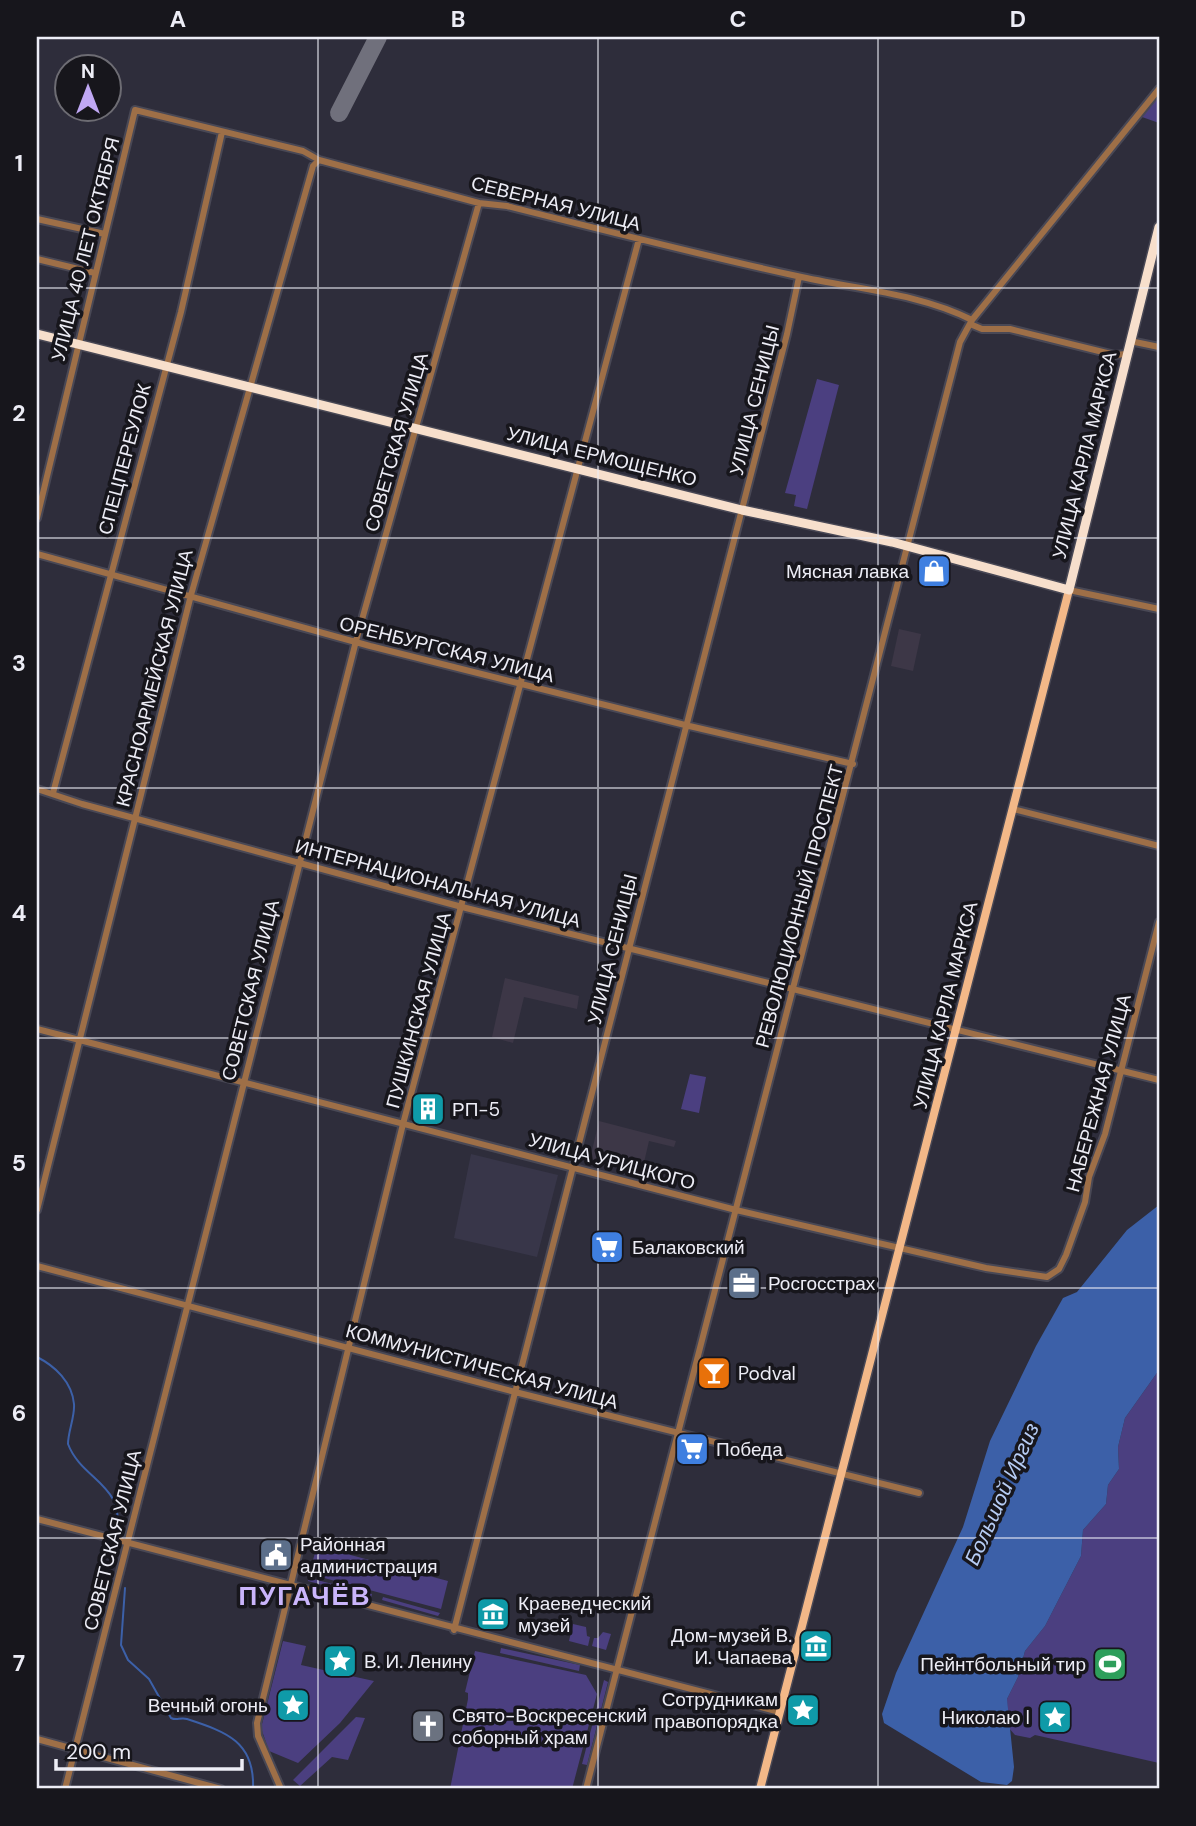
<svg xmlns="http://www.w3.org/2000/svg" width="1196" height="1826" font-family="'DM Sans',sans-serif">
<style>
.built{fill:#383649}
.industrial{fill:#3d3747}
.green{fill:#4b3f80}
.water{fill:#3c60a8}
.lines{fill:none;stroke-linecap:round;stroke-linejoin:round}
.stream{stroke:#3c60a8;stroke-width:2}
.taxiway{stroke:#70707c;stroke-width:18}
.minor-casing{stroke:#494855;stroke-width:10}
.major-casing{stroke:#494855;stroke-width:11}
.highway-casing{stroke:#494855;stroke-width:12}
.minor{stroke:#9e6f47;stroke-width:6}
.major{stroke:#f3b888;stroke-width:8}
.highway{stroke:#f7dfcc;stroke-width:9}
.grid{fill:none;stroke:#ededf6;stroke-width:2;stroke-opacity:0.55}
.labels{text-anchor:middle;stroke-width:7;stroke-linejoin:round;paint-order:stroke}
.street-label{font-size:19px;fill:#ededf6;stroke:#17161c}
.poi-label{font-size:19px;fill:#ededf6;stroke:#17161c;text-anchor:start}
.water-label{font-size:21px;font-style:italic;fill:#b6ccf4;stroke:#17161c}
.district-label{font-size:26px;font-weight:bold;letter-spacing:2px;fill:#cab5fb;stroke:#17161c}
.neatline{fill:none;stroke:#ededf6;stroke-width:2.5}
.grid-label{font-size:23px;text-anchor:middle;font-weight:bold;fill:#ededf6}
</style>
<rect width="100%" height="100%" fill="#2e2d3b"/>
<!-- built -->
<path class="built" d="M 471,1154 L 558,1175 L 537,1257 L 454,1238 Z"/>
<!-- industrial -->
<path class="industrial" d="M 899,629 L 921,634 L 913,671 L 891,666 Z
M 505,978 L 579,996 L 577,1009 L 524,997 L 513,1043 L 492,1037 Z
M 599,1121 L 676,1141 L 674,1147 L 649,1141 L 642,1171 L 622,1167 L 625,1156 L 606,1152 L 603,1162 L 590,1159 Z"/>
<!-- green -->
<path class="green" d="M 1159,95 L 1159,123 L 1142,117 L 1143,115 Z
M 817,379 L 839,385 L 807,509 L 794,506 L 796,495 L 785,493 Z
M 690,1074 L 706,1077 L 699,1113 L 681,1109 Z
M 1159,1370 L 1159,1763 L 1035,1735 L 1030,1738 L 1015,1735 L 1008,1727 L 1007,1699 L 1018,1677 L 1025,1651 L 1045,1626 L 1081,1556 L 1083,1530 L 1106,1504 L 1108,1485 L 1119,1469 L 1118,1447 L 1125,1418 Z
M 317,1546 L 448,1581 L 441,1609 L 309,1574 Z
M 309,1578 L 372,1594 L 371,1598 L 308,1581 Z
M 383,1597 L 440,1613 L 438,1616 L 382,1600 Z
M 573,1624 L 586,1627 L 587,1636 L 590,1637 L 588,1646 L 569,1641 Z
M 603,1632 L 611,1634 L 606,1650 L 592,1646 L 594,1638 L 598,1638 Z
M 283,1641 L 306,1646 L 301,1665 L 328,1671 L 330,1665 L 343,1668 L 342,1674 L 374,1681 L 340,1723 L 298,1763 L 269,1751 L 261,1728 Z
M 501,1648 L 580,1665 L 579,1671 L 500,1653 Z
M 475,1651 L 586,1675 L 597,1694 L 572,1789 L 450,1789 L 468,1699 L 468,1693 L 465,1692 Z
M 604,1680 L 608,1682 L 587,1765 L 582,1764 Z
M 356,1717 L 365,1718 L 348,1760 L 332,1757 L 300,1786 L 293,1780 Z"/>
<!-- water -->
<path class="water" d="M 1159,1205 L 1159,1370 L 1125,1418 L 1118,1447 L 1119,1469 L 1108,1485 L 1106,1504 L 1083,1530 L 1081,1556 L 1045,1626 L 1025,1651 L 1018,1677 L 1007,1699 L 1014,1767 L 1012,1781 L 1007,1785 L 981,1782 L 884,1723 L 882,1714 L 896,1673 L 963,1527 L 990,1441 L 1036,1346 L 1063,1298 L 1077,1292 L 1127,1230 Z"/>
<g class="lines">
<!-- stream -->
<path class="stream" d="M 37,1357 C 55,1366 72,1382 74,1404 C 75,1417 68,1431 68,1444 C 82,1481 127,1484 116,1534
M 113,1546 L 115,1564
M 125,1588 L 121,1645 L 128,1660 L 149,1679 L 171,1718 C 177,1721 180,1717 187,1719 C 227,1732 255,1742 253,1789"/>
<!-- taxiway -->
<path class="taxiway" d="M 339,113 L 378,37"/>
<!-- minor casing -->
<g class="minor-casing">
<path id="minor" d="M 37,219 L 105,234
M 37,259 L 95,273
M 970,324 L 982,329 L 1010,329 L 1115,355 L 1126,354
M 1130,341 L 1159,347
M 37,518 L 135,110 L 303,151 L 319,160 L 479,203 L 507,206 C 603,230 700,255 797,276 C 854,289 919,293 972,320
M 37,554 L 370,646 L 685,725 L 853,764
M 1069,590 L 1159,609
M 37,789 L 82,804 L 462,907 L 1159,1080
M 53,793 L 181,312 L 222,132
M 1013,809 L 1159,846
M 37,1029 L 736,1210 L 986,1268 L 1047,1277 L 1059,1269 L 1066,1255 L 1085,1202 L 1089,1177 L 1105,1134 L 1159,922
M 37,1210 L 191,595 L 313,166 L 319,160
M 37,1266 L 515,1392 L 919,1493
M 37,1519 L 780,1712
M 454,1630 L 787,334 L 799,277
M 37,1739 L 221,1789
M 65,1789 L 356,641 L 479,203
M 281,1789 L 258,1736 L 257,1723 L 403,1124 L 639,239
M 586,1789 L 960,342 L 972,320 L 1159,89"/>
</g>
<!-- major casing -->
<g class="major-casing">
<path id="major" d="M 760,1789 L 1069,590"/>
</g>
<!-- highway casing -->
<g class="highway-casing">
<path id="highway" d="M 37,334 L 742,510 L 892,542 L 1069,590 L 1159,227"/>
</g>
<!-- minor -->
<use href="#minor" class="minor"/>
<!-- major -->
<use href="#major" class="major"/>
<!-- highway -->
<use href="#highway" class="highway"/>
</g>
<!-- grid -->
<path class="grid" d="M 318,37 L 318,1789M 598,37 L 598,1789M 878,37 L 878,1789M 37,288 L 1159,288M 37,538 L 1159,538M 37,788 L 1159,788M 37,1038 L 1159,1038M 37,1288 L 1159,1288M 37,1538 L 1159,1538"/>
<!-- icons -->
<defs>
<g id="shop-square" transform="scale(1.75)"><rect x="-9" y="-9" width="18" height="18" rx="4" fill="#3f7fe0" stroke="#17161c"/><path d="M-5-2.5h2.3a2.7 3.5 0 0 1 5.4 0H5L5.5 6h-11ZM-1.5-2.5h3a1.5 2.3 0 0 0-3 0Z" fill="#fff"/></g>
<g id="building-square" transform="scale(1.75)"><rect x="-9" y="-9" width="18" height="18" rx="4" fill="#0f9aa8" stroke="#17161c"/><path d="M-4-6H4V6H1V3H-1V6H-4ZM-2.5-4.3h1.7v1.8h-1.7ZM.8-4.3h1.7v1.8H.8ZM-2.5-1h1.7V.8h-1.7ZM.8-1h1.7V.8H.8Z" fill="#fff"/></g>
<g id="supermarket-square" transform="scale(1.75)"><rect x="-9" y="-9" width="18" height="18" rx="4" fill="#3f7fe0" stroke="#17161c"/><path d="M-6-5.5h2.5l.6 2H6L4.5 2H-2.5L-4.4-4H-6ZM-1.5 3.2a1.3 1.3 0 1 0 .1 0ZM3 3.2a1.3 1.3 0 1 0 .1 0Z" fill="#fff"/></g>
<g id="office-square" transform="scale(1.75)"><rect x="-9" y="-9" width="18" height="18" rx="4" fill="#5c6f8a" stroke="#17161c"/><path d="M-6-3h4V-5.5h4V-3h4V5H-6ZM-1-4.5V-3h2v-1.5ZM-6 0V1H6V0Z" fill="#fff"/></g>
<g id="bar-square" transform="scale(1.75)"><rect x="-9" y="-9" width="18" height="18" rx="4" fill="#e8710a" stroke="#17161c"/><path d="M-6-5H6L.8 .8V4.5H3.5V6h-7V4.5H-.8V.8Z" fill="#fff"/></g>
<g id="civic-square" transform="scale(1.75)"><rect x="-9" y="-9" width="18" height="18" rx="4" fill="#5c6f8a" stroke="#17161c"/><path d="M-.6-6.5H3V-4.5H.6V-3L4-1V1h2V6H-6V1h2V-1L-.6-3ZM-1.2 2.5V6h2.4V2.5Z" fill="#fff"/></g>
<g id="museum-square" transform="scale(1.75)"><rect x="-9" y="-9" width="18" height="18" rx="4" fill="#0f9aa8" stroke="#17161c"/><path d="M0-6L6-3V-2H-6V-3ZM-5-1h2V3h-2ZM-1-1h2V3h-2ZM3-1h2V3H3ZM-6 4H6V6H-6Z" fill="#fff"/></g>
<g id="sight-square" transform="scale(1.75)"><rect x="-9" y="-9" width="18" height="18" rx="4" fill="#0f9aa8" stroke="#17161c"/><path d="M0-6L1.8-2.2L6-1.7L2.9 1.2L3.7 5.4L0 3.3L-3.7 5.4L-2.9 1.2L-6-1.7L-1.8-2.2Z" fill="#fff"/></g>
<g id="stadium-square" transform="scale(1.75)"><rect x="-9" y="-9" width="18" height="18" rx="4" fill="#2e9e5b" stroke="#17161c"/><path d="M0-5a6.5 5 0 1 0 0 10a6.5 5 0 1 0 0-10ZM-3.5-1.8h7v3.6h-7Z" fill="#fff"/></g>
<g id="church-square" transform="scale(1.75)"><rect x="-9" y="-9" width="18" height="18" rx="4" fill="#6b7280" stroke="#17161c"/><path d="M-1.2-6h2.4v3.5h3.3v2.4h-3.3V6h-2.4V-.1h-3.3v-2.4h3.3Z" fill="#fff"/></g>
</defs>
<g fill-rule="evenodd">
<use href="#shop-square" x="934" y="571"/>
<use href="#building-square" x="428" y="1109"/>
<use href="#supermarket-square" x="607" y="1247"/>
<use href="#office-square" x="744" y="1283"/>
<use href="#bar-square" x="714" y="1373"/>
<use href="#supermarket-square" x="692" y="1449"/>
<use href="#civic-square" x="276" y="1555"/>
<use href="#museum-square" x="493" y="1614"/>
<use href="#museum-square" x="816" y="1646"/>
<use href="#sight-square" x="340" y="1661"/>
<use href="#stadium-square" x="1110" y="1664"/>
<use href="#sight-square" x="293" y="1705"/>
<use href="#sight-square" x="803" y="1710"/>
<use href="#sight-square" x="1055" y="1717"/>
<use href="#church-square" x="428" y="1726"/>
</g>
<g class="labels">
<!-- street labels -->
<g class="street-label">
<text transform="translate(556 203) rotate(14)" y="7">СЕВЕРНАЯ УЛИЦА</text>
<text transform="translate(85 249) rotate(-76)" y="7">УЛИЦА 40 ЛЕТ ОКТЯБРЯ</text>
<text transform="translate(754 400) rotate(-76)" y="7">УЛИЦА СЕНИЦЫ</text>
<text transform="translate(396 442) rotate(-74)" y="7">СОВЕТСКАЯ УЛИЦА</text>
<text transform="translate(1084 455) rotate(-76)" y="7">УЛИЦА КАРЛА МАРКСА</text>
<text transform="translate(602 456) rotate(14)" y="7">УЛИЦА ЕРМОЩЕНКО</text>
<text transform="translate(124 459) rotate(-75)" y="7">СПЕЦПЕРЕУЛОК</text>
<text transform="translate(447 649) rotate(14)" y="7">ОРЕНБУРГСКАЯ УЛИЦА</text>
<text transform="translate(154 678) rotate(-76)" y="7">КРАСНОАРМЕЙСКАЯ УЛИЦА</text>
<text transform="translate(438 883) rotate(15)" y="7">ИНТЕРНАЦИОНАЛЬНАЯ УЛИЦА</text>
<text transform="translate(799 906) rotate(-75)" y="7">РЕВОЛЮЦИОННЫЙ ПРОСПЕКТ</text>
<text transform="translate(612 949) rotate(-76)" y="7">УЛИЦА СЕНИЦЫ</text>
<text transform="translate(250 990) rotate(-76)" y="7">СОВЕТСКАЯ УЛИЦА</text>
<text transform="translate(945 1005) rotate(-76)" y="7">УЛИЦА КАРЛА МАРКСА</text>
<text transform="translate(418 1010) rotate(-75)" y="7">ПУШКИНСКАЯ УЛИЦА</text>
<text transform="translate(1098 1093) rotate(-75)" y="7">НАБЕРЕЖНАЯ УЛИЦА</text>
<text transform="translate(612 1161) rotate(15)" y="7">УЛИЦА УРИЦКОГО</text>
<text transform="translate(482 1366) rotate(15)" y="7">КОММУНИСТИЧЕСКАЯ УЛИЦА</text>
<text transform="translate(112 1540) rotate(-76)" y="7">СОВЕТСКАЯ УЛИЦА</text>
</g>
<!-- poi labels -->
<g class="poi-label">
<text x="909" y="578" text-anchor="end">Мясная лавка</text>
<text x="452" y="1116">РП-5</text>
<text x="632" y="1254">Балаковский</text>
<text x="768" y="1290">Росгосстрах</text>
<text x="738" y="1380">Podval</text>
<text x="716" y="1456">Победа</text>
<text x="300" y="1551">Районная<tspan x="300" dy="22">администрация</tspan></text>
<text x="518" y="1610">Краеведческий<tspan x="518" dy="22">музей</tspan></text>
<text x="792" y="1642" text-anchor="end">Дом-музей В.<tspan x="792" dy="22">И. Чапаева</tspan></text>
<text x="364" y="1668">В. И. Ленину</text>
<text x="1086" y="1671" text-anchor="end">Пейнтбольный тир</text>
<text x="778" y="1706" text-anchor="end">Сотрудникам<tspan x="778" dy="22">правопорядка</tspan></text>
<text x="268" y="1712" text-anchor="end">Вечный огонь</text>
<text x="452" y="1722">Свято-Воскресенский<tspan x="452" dy="22">соборный храм</tspan></text>
<text x="1030" y="1724" text-anchor="end">Николаю I</text>
</g>
<!-- water labels -->
<g class="water-label">
<text transform="translate(1002 1494) rotate(-66)" y="7">Большой Иргиз</text>
</g>
<!-- district labels -->
<g class="district-label">
<text x="305" y="1605">ПУГАЧЁВ</text>
</g>
</g>
<!-- border -->
<rect width="1196" height="1826" fill="none" stroke="#17161c" stroke-width="77"/>
<!-- north arrow -->
<g transform="translate(88 88)"><circle r="33" fill="#17161c" stroke="#6d6c73" stroke-width="2"/>
<path d="M0-5L12 26L0 18L-12 26Z" fill="#c0a8f4"/>
<text y="-10" font-size="19" font-weight="bold" text-anchor="middle" fill="#ededf6">N</text>
</g>
<!-- scale -->
<path d="M56 1759v10h186v-10" fill="none" stroke="#ededf6" stroke-width="3.5"/>
<text x="66" y="1759" font-size="21" fill="#ededf6" stroke="#17161c" stroke-width="5" paint-order="stroke">200 m</text>
<rect x="38" y="38" width="1120" height="1749" class="neatline"/>
<g class="grid-label">
<text x="178" y="27">A</text>
<text x="458" y="27">B</text>
<text x="738" y="27">C</text>
<text x="1018" y="27">D</text>
<text x="19" y="171">1</text>
<text x="19" y="421">2</text>
<text x="19" y="671">3</text>
<text x="19" y="921">4</text>
<text x="19" y="1171">5</text>
<text x="19" y="1421">6</text>
<text x="19" y="1671">7</text>
</g>
</svg>
